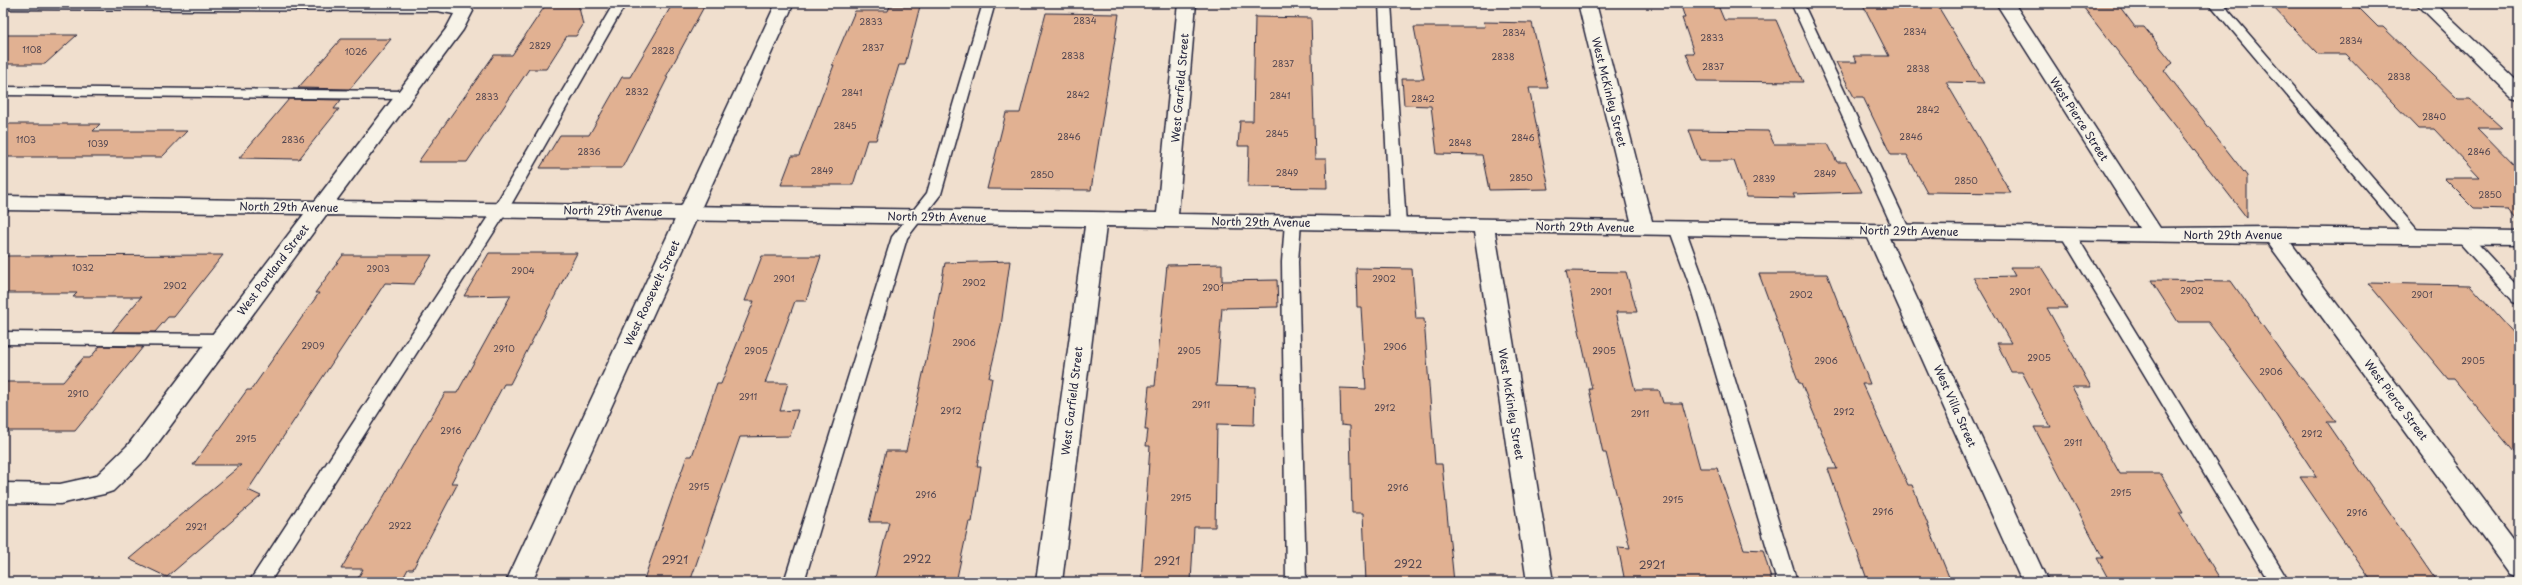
<svg xmlns="http://www.w3.org/2000/svg" width="2522" height="585" font-family="'Playpen Sans',sans-serif">
<style>
.building{fill:#e1b192;stroke:#22223b}
.lines{fill:none;stroke-linecap:round;stroke-linejoin:round}
.lane-casing{stroke:#22223b;stroke-width:3}
.street-casing{stroke:#22223b;stroke-width:3}
.secondary-casing{stroke:#22223b;stroke-width:3}
.lane{fill:#f7f3e8;fill-rule:evenodd}
.street{fill:#f7f3e8;fill-rule:evenodd}
.secondary{fill:#f7f3e8;fill-rule:evenodd}
.labels{text-anchor:middle;stroke-width:3.5;stroke-linejoin:round;paint-order:stroke}
.number-label{font-size:9px;fill:#524651}
.street-label{font-size:11px;fill:#22223b;stroke:#f7f3e8}
.near-number-label{font-size:11px;fill:#524651}
</style>
<rect width="100%" height="100%" fill="#f0dfce"/>
<filter id="ink" filterUnits="userSpaceOnUse"><feTurbulence type="fractalNoise" baseFrequency=".025" numOctaves="2"/><feDisplacementMap in="SourceGraphic" scale="8" xChannelSelector="R" yChannelSelector="G"/><feConvolveMatrix kernelMatrix="1 2 1 2 8 2 1 2 1" color-interpolation-filters="sRGB"/></filter>
<g filter="url(#ink)">
<!-- building -->
<path class="building" d="M 547,3 L 578,3 L 583,25 L 576,36 L 567,36 L 546,69 L 529,69 L 467,162 L 418,162 L 494,55 L 512,55 Z
M 673,3 L 706,3 L 666,77 L 668,77 L 622,168 L 540,168 L 560,135 L 589,135 L 622,77 L 630,77 Z
M 1680,3 L 1717,3 L 1724,20 L 1776,20 L 1803,82 L 1697,81 L 1686,53 L 1694,53 L 1682,18 L 1685,18 Z
M 1862,3 L 1936,3 L 1984,83 L 1946,82 L 2011,193 L 1927,192 L 1907,155 L 1891,155 L 1863,97 L 1854,97 L 1836,62 L 1857,62 L 1853,56 L 1889,56 Z
M 2080,3 L 2117,3 L 2135,27 L 2144,27 L 2173,63 L 2164,70 L 2247,176 L 2247,218 Z
M 2269,3 L 2354,3 L 2378,27 L 2383,27 L 2458,99 L 2470,99 L 2502,128 L 2478,128 L 2519,170 L 2519,220 L 2509,209 L 2474,208 L 2444,178 L 2480,178 L 2434,129 L 2418,129 L 2346,54 L 2318,54 Z
M 890,6 L 920,6 L 905,65 L 899,65 L 876,140 L 867,140 L 853,185 L 781,185 L 792,156 L 799,156 L 834,65 L 832,65 L 855,11 L 888,11 Z
M 1046,13 L 1119,14 L 1091,190 L 987,189 L 1006,113 L 1020,113 Z
M 1255,17 L 1311,18 L 1315,159 L 1326,159 L 1327,188 L 1248,187 L 1249,146 L 1238,146 L 1240,121 L 1253,121 Z
M 1484,22 L 1532,23 L 1548,88 L 1529,88 L 1549,189 L 1489,190 L 1482,155 L 1437,154 L 1431,106 L 1404,105 L 1402,79 L 1424,79 L 1414,27 L 1485,27 Z
M 3,35 L 77,35 L 45,64 L 3,64 Z
M 341,39 L 391,39 L 350,89 L 298,88 Z
M 289,99 L 341,100 L 334,109 L 339,109 L 299,159 L 239,158 Z
M 3,124 L 100,124 L 93,131 L 187,131 L 162,157 L 3,157 Z
M 1689,130 L 1768,131 L 1774,144 L 1828,144 L 1837,162 L 1846,162 L 1862,192 L 1793,194 L 1795,198 L 1747,197 L 1734,161 L 1700,161 Z
M 489,253 L 577,253 L 510,384 L 504,384 L 451,483 L 458,483 L 413,569 L 408,569 L 401,582 L 356,582 L 363,569 L 341,569 L 445,393 L 457,393 L 511,295 L 464,296 Z
M 223,255 L 174,317 L 168,317 L 155,332 L 112,332 L 141,297 L 73,297 L 77,293 L 3,293 L 3,256 Z
M 343,255 L 432,255 L 414,284 L 385,283 L 248,490 L 261,496 L 167,577 L 129,559 L 241,465 L 193,465 L 247,390 L 251,390 L 319,293 L 315,293 Z
M 762,256 L 821,256 L 806,301 L 795,301 L 765,383 L 788,383 L 780,411 L 798,410 L 790,436 L 740,437 L 690,582 L 643,582 L 687,456 L 692,456 L 717,384 L 721,384 L 754,301 L 745,301 Z
M 1010,261 L 1001,326 L 989,378 L 992,378 L 977,467 L 981,467 L 972,522 L 969,522 L 956,582 L 874,582 L 889,522 L 869,522 L 886,451 L 906,451 L 932,333 L 945,263 Z
M 1222,264 L 1222,281 L 1277,280 L 1278,307 L 1222,308 L 1216,386 L 1255,387 L 1254,425 L 1217,424 L 1215,527 L 1194,527 L 1191,582 L 1141,582 L 1150,446 L 1146,446 L 1148,430 L 1145,430 L 1149,386 L 1155,386 L 1167,265 Z
M 2010,267 L 2041,267 L 2067,308 L 2047,308 L 2091,387 L 2072,387 L 2120,474 L 2161,474 L 2183,512 L 2179,512 L 2222,582 L 2110,582 L 2097,558 L 2103,558 L 2034,427 L 2051,427 L 2022,372 L 2011,372 L 1997,343 L 2011,343 L 1973,277 L 2015,276 Z
M 1356,268 L 1412,269 L 1416,319 L 1424,319 L 1435,464 L 1442,464 L 1454,582 L 1366,582 L 1363,513 L 1352,513 L 1350,426 L 1341,425 L 1340,388 L 1366,389 L 1361,307 L 1357,307 Z
M 1566,271 L 1626,272 L 1637,312 L 1616,312 L 1635,390 L 1659,390 L 1663,403 L 1682,403 L 1700,468 L 1717,468 L 1744,549 L 1763,550 L 1772,582 L 1625,582 L 1618,547 L 1630,548 L 1606,453 L 1603,453 L 1589,389 L 1592,389 Z
M 1759,274 L 1827,274 L 1870,384 L 1862,384 L 1908,485 L 1912,485 L 1951,582 L 1868,582 L 1828,469 L 1837,469 L 1801,383 L 1799,383 Z
M 2151,280 L 2231,281 L 2282,353 L 2336,422 L 2327,422 L 2437,582 L 2372,582 L 2300,477 L 2317,477 L 2260,391 L 2208,322 L 2178,322 Z
M 2368,283 L 2470,285 L 2519,339 L 2519,458 L 2454,379 L 2448,379 Z
M 100,346 L 143,347 L 75,431 L 3,431 L 3,382 L 63,382 L 83,358 L 90,358 Z"/>
<g class="lines">
<!-- lane casing -->
<g class="lane-casing">
<path id="lane" d="M 614,3 L 626,3 L 508,210 L 270,582 L 249,582 L 493,209 Z
M 983,3 L 995,3 L 941,194 L 907,238 L 804,582 L 784,582 L 892,237 L 927,193 Z
M 1379,3 L 1391,3 L 1406,224 L 1398,229 L 1390,224 Z
M 1791,3 L 1803,3 L 1910,231 L 1907,235 L 1897,235 L 1894,231 Z
M 2209,3 L 2222,3 L 2419,232 L 2422,236 L 2419,240 L 2409,240 Z
M 3,87 L 405,91 L 412,95 L 405,99 L 3,95 Z
M 1293,217 L 1301,222 L 1298,262 L 1306,582 L 1286,582 L 1282,262 L 1285,222 Z
M 1677,223 L 1685,228 L 1707,289 L 1797,582 L 1777,582 L 1691,289 L 1669,228 Z
M 2068,229 L 2073,230 L 2289,582 L 2269,582 L 2060,234 Z
M 2463,232 L 2468,233 L 2519,288 L 2519,304 L 2513,302 L 2458,241 L 2455,237 Z
M 3,332 L 221,334 L 227,336 L 229,340 L 227,344 L 221,346 L 3,344 Z"/>
</g>
<!-- street casing -->
<g class="street-casing">
<path id="street" d="M 3,3 L 449,3 L 470,7 L 473,11 L 463,30 L 336,201 L 1157,213 L 1178,3 L 1196,3 L 1178,214 L 1631,221 L 1578,3 L 1596,3 L 1652,221 L 2139,228 L 1996,3 L 2014,3 L 2160,228 L 2273,227 L 2519,231 L 2519,245 L 2291,243 L 2519,547 L 2519,578 L 2510,575 L 2268,243 L 1889,238 L 2048,582 L 2022,582 L 1868,238 L 1495,232 L 1553,582 L 1527,582 L 1474,232 L 1106,226 L 1062,582 L 1036,582 L 1085,226 L 326,215 L 146,459 L 113,491 L 104,494 L 60,504 L 3,503 L 3,483 L 60,484 L 96,476 L 128,445 L 304,214 L 3,210 L 3,196 L 315,201 L 446,29 L 454,14 L 437,11 L 3,9 Z
M 2416,3 L 2435,3 L 2519,83 L 2519,99 L 2512,97 Z"/>
</g>
<!-- secondary casing -->
<g class="secondary-casing">
<path id="secondary" d="M 776,3 L 794,3 L 532,582 L 506,582 Z"/>
</g>
<!-- lane -->
<use href="#lane" class="lane"/>
<!-- street -->
<use href="#street" class="street"/>
<!-- secondary -->
<use href="#secondary" class="secondary"/>
</g>
</g>
<g class="labels">
<!-- number labels -->
<g class="number-label">
<text x="1085" y="24">2834</text>
<text x="871" y="25">2833</text>
<text x="1915" y="35">2834</text>
<text x="1514" y="36">2834</text>
<text x="1712" y="41">2833</text>
<text x="2351" y="44">2834</text>
<text x="540" y="49">2829</text>
<text x="873" y="51">2837</text>
<text x="32" y="53">1108</text>
<text x="663" y="54">2828</text>
<text x="356" y="55">1026</text>
<text x="1073" y="59">2838</text>
<text x="1503" y="60">2838</text>
<text x="1283" y="67">2837</text>
<text x="1713" y="70">2837</text>
<text x="1918" y="72">2838</text>
<text x="2399" y="80">2838</text>
<text x="637" y="95">2832</text>
<text x="852" y="96">2841</text>
<text x="1078" y="98">2842</text>
<text x="1280" y="99">2841</text>
<text x="487" y="100">2833</text>
<text x="1423" y="102">2842</text>
<text x="1928" y="113">2842</text>
<text x="2434" y="120">2840</text>
<text x="845" y="129">2845</text>
<text x="1277" y="137">2845</text>
<text x="1069" y="140">2846</text>
<text x="1911" y="140">2846</text>
<text x="1523" y="141">2846</text>
<text x="26" y="143">1103</text>
<text x="293" y="143">2836</text>
<text x="1460" y="146">2848</text>
<text x="98" y="147">1039</text>
<text x="589" y="155">2836</text>
<text x="2479" y="155">2846</text>
<text x="822" y="174">2849</text>
<text x="1287" y="176">2849</text>
<text x="1825" y="177">2849</text>
<text x="1042" y="178">2850</text>
<text x="1521" y="181">2850</text>
<text x="1764" y="182">2839</text>
<text x="1966" y="184">2850</text>
<text x="2490" y="198">2850</text>
<text x="83" y="271">1032</text>
<text x="378" y="272">2903</text>
<text x="523" y="274">2904</text>
<text x="784" y="282">2901</text>
<text x="1384" y="282">2902</text>
<text x="974" y="286">2902</text>
<text x="175" y="289">2902</text>
<text x="1213" y="291">2901</text>
<text x="2192" y="294">2902</text>
<text x="1601" y="295">2901</text>
<text x="2020" y="295">2901</text>
<text x="1801" y="298">2902</text>
<text x="2422" y="298">2901</text>
<text x="964" y="346">2906</text>
<text x="313" y="349">2909</text>
<text x="1395" y="350">2906</text>
<text x="504" y="352">2910</text>
<text x="756" y="354">2905</text>
<text x="1189" y="354">2905</text>
<text x="1604" y="354">2905</text>
<text x="2039" y="361">2905</text>
<text x="1826" y="364">2906</text>
<text x="2473" y="364">2905</text>
<text x="2271" y="375">2906</text>
<text x="78" y="397">2910</text>
<text x="748" y="400">2911</text>
<text x="1201" y="408">2911</text>
<text x="1385" y="411">2912</text>
<text x="951" y="414">2912</text>
<text x="1844" y="415">2912</text>
<text x="1640" y="417">2911</text>
<text x="451" y="434">2916</text>
<text x="2312" y="437">2912</text>
<text x="246" y="442">2915</text>
<text x="2073" y="446">2911</text>
<text x="699" y="490">2915</text>
<text x="1398" y="491">2916</text>
<text x="2121" y="496">2915</text>
<text x="926" y="498">2916</text>
<text x="1181" y="501">2915</text>
<text x="1673" y="503">2915</text>
<text x="1883" y="515">2916</text>
<text x="2357" y="516">2916</text>
<text x="400" y="529">2922</text>
<text x="196" y="530">2921</text>
</g>
<!-- street labels -->
<g class="street-label">
<text transform="translate(1180 88) rotate(-85)" y="4">West Garfield Street</text>
<text transform="translate(1609 92) rotate(76)" y="4">West McKinley Street</text>
<text transform="translate(2079 119) rotate(57)" y="4">West Pierce Street</text>
<text transform="translate(289 207) rotate(1)" y="4">North 29th Avenue</text>
<text transform="translate(613 211) rotate(1)" y="4">North 29th Avenue</text>
<text transform="translate(937 217) rotate(1)" y="4">North 29th Avenue</text>
<text transform="translate(1261 222) rotate(1)" y="4">North 29th Avenue</text>
<text transform="translate(1585 227) rotate(1)" y="4">North 29th Avenue</text>
<text transform="translate(1909 231) rotate(1)" y="4">North 29th Avenue</text>
<text x="2233" y="239">North 29th Avenue</text>
<text transform="translate(273 270) rotate(-53)" y="4">West Portland Street</text>
<text transform="translate(652 293) rotate(-65)" y="4">West Roosevelt Street</text>
<text transform="translate(2396 400) rotate(53)" y="4">West Pierce Street</text>
<text transform="translate(1072 401) rotate(-83)" y="4">West Garfield Street</text>
<text transform="translate(1511 404) rotate(81)" y="4">West McKinley Street</text>
<text transform="translate(1955 406) rotate(66)" y="4">West Villa Street</text>
</g>
<!-- near-number labels -->
<g class="near-number-label">
<text x="917" y="563">2922</text>
<text x="675" y="564">2921</text>
<text x="1167" y="565">2921</text>
<text x="1408" y="568">2922</text>
<text x="1652" y="569">2921</text>
</g>
</g>
<!-- margin -->
<rect width="2522" height="585" fill="none" stroke="#f7f3e8" stroke-width="16"/>
<rect x="8" y="8" width="2506" height="569" fill="none" stroke="#22223b" stroke-width="1.5" filter="url(#ink)"/>
</svg>
